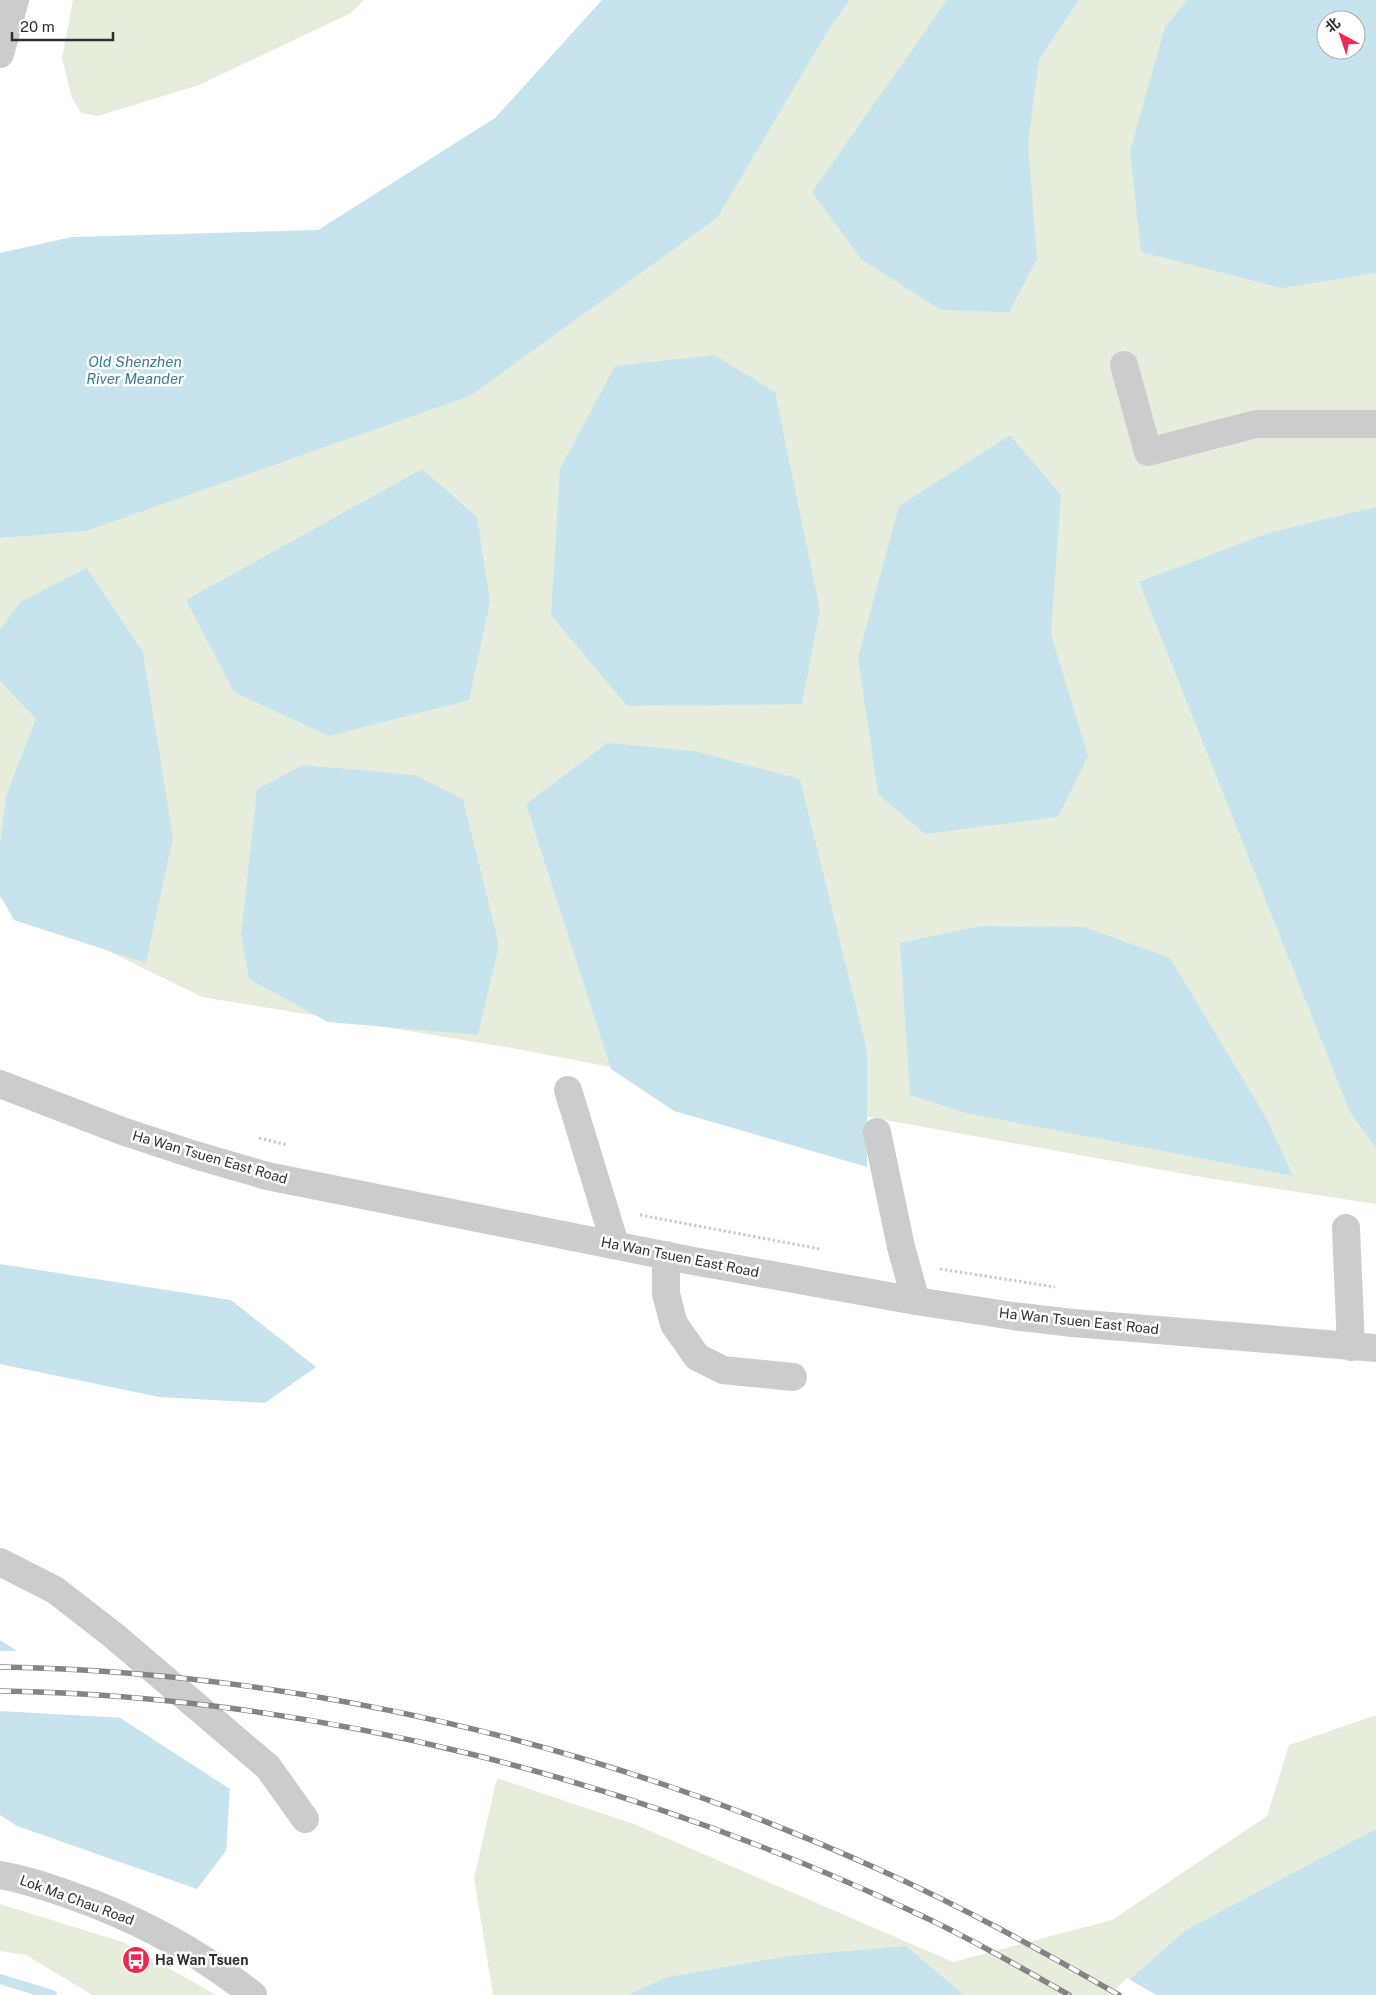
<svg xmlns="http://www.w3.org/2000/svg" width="1376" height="1995" font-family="'Public Sans','Noto Sans SC',sans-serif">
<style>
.green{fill:#e7eddc;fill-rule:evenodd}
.water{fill:#c7e4ee;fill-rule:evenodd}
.pier{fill:#fff}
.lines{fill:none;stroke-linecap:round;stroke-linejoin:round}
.stream{stroke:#c7e4ee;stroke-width:10}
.path{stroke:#ccc;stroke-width:3;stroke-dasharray:2.5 2.5;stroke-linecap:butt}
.minor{stroke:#ccc;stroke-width:28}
.rail-casing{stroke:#848484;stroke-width:5.5}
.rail{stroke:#fff;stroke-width:4;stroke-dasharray:11;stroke-linecap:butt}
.labels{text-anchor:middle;stroke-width:5;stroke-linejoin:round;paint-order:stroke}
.street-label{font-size:14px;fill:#2f2f2f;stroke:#fff}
.poi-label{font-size:14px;font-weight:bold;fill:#2f2f2f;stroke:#fff;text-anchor:start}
.water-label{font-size:15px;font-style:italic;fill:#387e95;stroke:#fff}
</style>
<rect width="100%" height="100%" fill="#fff"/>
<!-- green -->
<path class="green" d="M 73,0 L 364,0 L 351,13 L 199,85 L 98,116 L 81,113 L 72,98 L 62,58 Z
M 850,0 L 1376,0 L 1376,1204 L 1207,1178 L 896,1122 L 512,1048 L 202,997 L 0,898 L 0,534 L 829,29 ZM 1326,20 L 1356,20 L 1356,50 L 1326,50 Z
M 1376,1715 L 1376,1995 L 493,1995 L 474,1878 L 497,1778 L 634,1824 L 953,1962 L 1112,1920 L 1267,1816 L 1289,1745 Z
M 0,1904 L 123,1942 L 216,1995 L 92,1995 L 26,1955 L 0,1951 Z"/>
<!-- water -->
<path class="water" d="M 602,0 L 850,0 L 829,29 L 717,218 L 470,396 L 86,531 L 0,538 L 0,253 L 72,237 L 318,230 L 495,118 Z
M 947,0 L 1079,0 L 1039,60 L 1028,143 L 1037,259 L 1009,312 L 941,310 L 862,260 L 812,192 Z
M 1187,0 L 1376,0 L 1376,273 L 1282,288 L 1141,252 L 1130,151 L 1165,27 ZM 1326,20 L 1356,20 L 1356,50 L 1326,50 Z
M 714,355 L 775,392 L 820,610 L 802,704 L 627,706 L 551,615 L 560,469 L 615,366 Z
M 1010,435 L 1061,495 L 1051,634 L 1088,756 L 1058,817 L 925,834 L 878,794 L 858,657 L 899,506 Z
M 422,469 L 477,517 L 490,602 L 469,700 L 329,736 L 234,692 L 186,600 Z
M 1376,507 L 1376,1148 L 1350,1112 L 1139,582 L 1268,533 Z
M 87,568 L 143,652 L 173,838 L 146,963 L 14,920 L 0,895 L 0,845 L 6,796 L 36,719 L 0,681 L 0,630 L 20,602 Z
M 607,743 L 694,751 L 800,779 L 867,1051 L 867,1167 L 674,1111 L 611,1069 L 526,804 Z
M 303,765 L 415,775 L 463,799 L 499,945 L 478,1035 L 328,1022 L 249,979 L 241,935 L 257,789 Z
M 981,926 L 1084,927 L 1170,958 L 1266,1117 L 1293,1176 L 966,1113 L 910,1095 L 900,943 Z
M 0,1264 L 231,1300 L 316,1367 L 265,1403 L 159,1397 L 0,1364 Z
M 0,1640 L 230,1789 L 226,1851 L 197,1889 L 17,1826 L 0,1815 Z
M 1376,1829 L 1376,1995 L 1112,1995 L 1186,1930 Z
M 906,1946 L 964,1995 L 627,1995 L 668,1977 L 789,1956 Z"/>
<!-- pier -->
<path class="pier" d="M 0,1651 L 21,1651 L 125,1718 L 0,1711 Z
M 1127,1978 L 1156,1995 L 1110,1995 Z"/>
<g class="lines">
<!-- stream -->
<path class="stream" d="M 0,1979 L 52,1995"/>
<!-- path -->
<path class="path" d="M 259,1138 L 287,1145
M 640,1215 L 820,1249
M 940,1269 L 1055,1287"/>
<!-- minor -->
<path class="minor" d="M 0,54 L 15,0
M 1124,365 L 1148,452 L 1256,424 L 1376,424
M 0,1084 L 122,1131 L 195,1155 L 267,1176 L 688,1260 L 916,1301 L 1013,1316 L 1073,1323 L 1376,1348
M 568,1090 L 615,1244
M 877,1132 L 901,1247 L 916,1301
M 1346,1228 L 1351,1347
M 666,1255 L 666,1294 L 674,1324 L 697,1357 L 723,1370 L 793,1377
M 0,1562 L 55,1590 L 113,1635 L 268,1767 L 305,1819
M 0,1875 C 24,1879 47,1887 70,1895 C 136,1918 198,1951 253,1995"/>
<!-- rail casing -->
<g class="rail-casing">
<path id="rail" d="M 0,1667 C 301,1672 604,1745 878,1869 C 961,1906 1040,1950 1119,1995
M 0,1691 C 317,1696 634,1780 920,1915 C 971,1939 1020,1967 1069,1995"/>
</g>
<!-- rail -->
<use href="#rail" class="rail"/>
</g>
<!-- icons -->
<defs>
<g id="bus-disc" transform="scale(1.4375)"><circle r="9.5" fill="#ee2851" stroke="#fff"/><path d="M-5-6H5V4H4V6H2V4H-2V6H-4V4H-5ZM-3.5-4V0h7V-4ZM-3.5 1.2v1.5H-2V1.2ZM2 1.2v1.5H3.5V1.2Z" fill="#fff"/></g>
</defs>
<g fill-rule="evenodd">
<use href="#bus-disc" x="136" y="1960"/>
</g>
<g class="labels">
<!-- street labels -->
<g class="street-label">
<text transform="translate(210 1157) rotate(16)" y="5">Ha Wan Tsuen East Road</text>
<text transform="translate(680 1257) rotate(11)" y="5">Ha Wan Tsuen East Road</text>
<text transform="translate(1079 1321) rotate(6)" y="5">Ha Wan Tsuen East Road</text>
<text transform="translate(77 1900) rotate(20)" y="5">Lok Ma Chau Road</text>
</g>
<!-- poi labels -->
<g class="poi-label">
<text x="155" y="1965">Ha Wan Tsuen</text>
</g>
<!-- water labels -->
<g class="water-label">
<text x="135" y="367">Old Shenzhen<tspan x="135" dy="17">River Meander</tspan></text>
</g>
</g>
<!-- north arrow -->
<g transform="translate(1341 35) rotate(320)"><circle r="24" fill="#ffffff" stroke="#acacac"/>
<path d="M0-4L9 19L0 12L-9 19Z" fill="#ee2851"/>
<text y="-8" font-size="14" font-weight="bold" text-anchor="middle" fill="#2f2f2f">北</text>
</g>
<!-- scale -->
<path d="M12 32v8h101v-8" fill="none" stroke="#2f2f2f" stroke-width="2.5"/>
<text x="20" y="32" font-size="15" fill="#2f2f2f" stroke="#ffffff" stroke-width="4" paint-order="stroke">20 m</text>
</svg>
